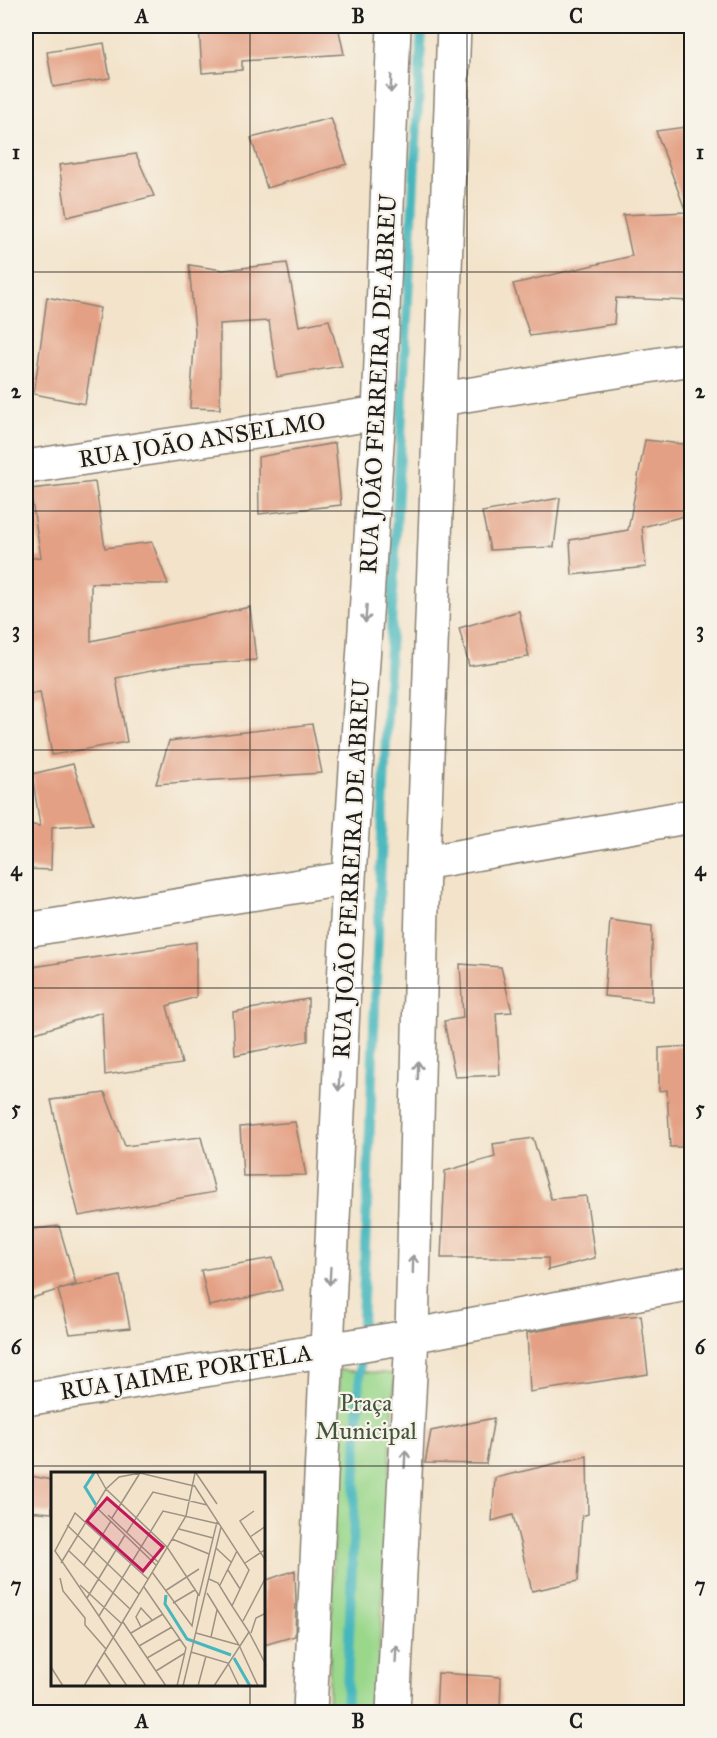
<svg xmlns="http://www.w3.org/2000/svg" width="717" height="1738" font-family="'IM FELL Great Primer',serif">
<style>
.green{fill:#9ad78b;stroke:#5b7a54;stroke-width:1.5}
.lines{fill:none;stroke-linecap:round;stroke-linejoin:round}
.stream{stroke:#47b7bd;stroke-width:10}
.building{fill:#e4a084}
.minor-casing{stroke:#888073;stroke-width:36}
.minor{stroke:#fff;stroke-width:33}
.oneway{stroke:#999}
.grid{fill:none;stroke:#1c1c1c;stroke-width:1.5;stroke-opacity:0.55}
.labels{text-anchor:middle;stroke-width:4.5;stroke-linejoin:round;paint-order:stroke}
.street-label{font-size:24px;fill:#1c1c1c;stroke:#f7f3e8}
.park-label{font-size:24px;fill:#42543d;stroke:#f7f3e8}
.inset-river{fill:none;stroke:#47b7bd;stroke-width:3}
.inset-road{fill:none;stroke:#9d9384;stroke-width:1.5}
.view{fill:#c2185b;fill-opacity:0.15;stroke:#c2185b;stroke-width:3}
.inset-edge{fill:none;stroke:#1c1c1c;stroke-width:3}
.neatline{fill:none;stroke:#1c1c1c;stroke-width:2}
.grid-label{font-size:20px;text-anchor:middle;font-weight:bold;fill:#1c1c1c}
</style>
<rect width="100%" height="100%" fill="#f7f3e8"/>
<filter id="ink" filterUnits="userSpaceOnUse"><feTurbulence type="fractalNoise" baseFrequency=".0167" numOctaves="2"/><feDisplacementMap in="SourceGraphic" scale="12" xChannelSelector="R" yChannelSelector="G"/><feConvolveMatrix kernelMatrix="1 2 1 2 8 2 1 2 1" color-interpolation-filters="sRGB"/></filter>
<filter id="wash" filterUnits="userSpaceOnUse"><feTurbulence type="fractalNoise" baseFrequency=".008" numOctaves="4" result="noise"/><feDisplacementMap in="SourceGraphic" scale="24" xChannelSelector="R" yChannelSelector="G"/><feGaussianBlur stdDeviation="1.35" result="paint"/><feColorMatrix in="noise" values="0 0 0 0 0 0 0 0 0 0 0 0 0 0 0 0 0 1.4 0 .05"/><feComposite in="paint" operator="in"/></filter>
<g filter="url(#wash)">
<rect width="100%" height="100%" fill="#f3e3ca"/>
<!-- green -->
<path class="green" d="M 340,1370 L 395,1374 L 376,1712 L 328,1712 Z"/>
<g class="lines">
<!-- stream -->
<path class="stream" d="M 346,1712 L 388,689 L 422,26"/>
</g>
<g id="blocks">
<!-- building -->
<path class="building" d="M 199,26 L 338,26 L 344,54 L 242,61 L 242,70 L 202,73 Z
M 104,43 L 110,78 L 53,87 L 47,52 Z
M 331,118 L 347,164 L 267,188 L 251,138 Z
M 692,126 L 692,301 L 616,298 L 614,324 L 530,336 L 513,284 L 632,256 L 623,215 L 686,212 L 656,131 Z
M 136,154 L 154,196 L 67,217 L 59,165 Z
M 287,263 L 299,326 L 329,320 L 342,366 L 277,377 L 269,321 L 220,324 L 220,409 L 190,408 L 195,331 L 189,265 L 223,270 Z
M 47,297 L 100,308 L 85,404 L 34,394 Z
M 645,440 L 692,445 L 692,514 L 642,527 L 646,567 L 572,575 L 570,540 L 628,530 Z
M 335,443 L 341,505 L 259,514 L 258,457 Z
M 95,482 L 105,548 L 152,542 L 168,584 L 91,583 L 91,641 L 250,607 L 256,660 L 176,666 L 116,678 L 127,742 L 52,755 L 40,692 L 26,695 L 26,559 L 41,557 L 30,489 Z
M 560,498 L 554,547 L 490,550 L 482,512 Z
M 519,611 L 529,657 L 469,666 L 459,628 Z
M 312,724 L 322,773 L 156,784 L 169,741 Z
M 73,764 L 93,824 L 52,827 L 51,870 L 26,869 L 26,824 L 40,826 L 32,774 Z
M 610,920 L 652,926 L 652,1001 L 604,996 Z
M 196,942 L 196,997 L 167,1006 L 182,1064 L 105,1075 L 102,1012 L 26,1036 L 26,968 Z
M 460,964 L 501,967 L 512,1012 L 496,1013 L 500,1075 L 455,1077 L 444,1021 L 463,1018 Z
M 308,999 L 308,1041 L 235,1055 L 233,1012 Z
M 692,1046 L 692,1147 L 670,1147 L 667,1090 L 659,1091 L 659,1048 Z
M 105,1093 L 125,1146 L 201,1137 L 215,1192 L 79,1216 L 63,1153 L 51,1100 Z
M 295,1122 L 306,1175 L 243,1176 L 240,1127 Z
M 533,1138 L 551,1199 L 586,1196 L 595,1258 L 548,1270 L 548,1258 L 441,1258 L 445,1171 L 495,1157 L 493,1144 Z
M 59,1226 L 76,1284 L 26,1300 L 26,1230 Z
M 273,1258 L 282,1290 L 209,1306 L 201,1270 Z
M 120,1276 L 130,1328 L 70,1334 L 58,1290 Z
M 641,1315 L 648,1374 L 530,1392 L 527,1333 L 602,1319 Z
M 494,1418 L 486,1464 L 425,1463 L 431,1431 Z
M 587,1456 L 588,1514 L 582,1516 L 578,1581 L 532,1591 L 513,1515 L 492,1521 L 495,1478 Z
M 26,1475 L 52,1480 L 52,1513 L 26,1511 Z
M 295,1570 L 296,1603 L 295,1636 L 264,1645 L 264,1581 Z
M 438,1673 L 501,1677 L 500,1713 L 436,1713 Z"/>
</g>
</g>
<g filter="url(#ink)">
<use href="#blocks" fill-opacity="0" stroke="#888073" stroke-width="1.5"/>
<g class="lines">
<!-- minor casing -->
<g class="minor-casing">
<path id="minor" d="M 441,399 L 692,359
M 26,467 L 379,413
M 423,863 L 692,816
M 26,930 L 349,878
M 26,1399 L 395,1339 L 692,1283
M 310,1712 L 349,878 L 379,413 L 394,26
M 393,1712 L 412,1335 L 423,863 L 454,26"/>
</g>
<!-- minor -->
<use href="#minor" class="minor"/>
</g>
<!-- one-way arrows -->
<defs><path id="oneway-shaft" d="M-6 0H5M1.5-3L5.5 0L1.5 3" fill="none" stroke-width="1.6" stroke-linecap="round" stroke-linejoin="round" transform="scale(1.5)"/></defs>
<g class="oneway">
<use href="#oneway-shaft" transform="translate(391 84) rotate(92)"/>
<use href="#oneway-shaft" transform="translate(366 614) rotate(94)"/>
<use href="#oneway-shaft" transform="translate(418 1070) rotate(-89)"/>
<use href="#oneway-shaft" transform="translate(339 1082) rotate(93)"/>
<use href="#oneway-shaft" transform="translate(413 1264) rotate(-89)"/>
<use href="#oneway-shaft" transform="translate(330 1276) rotate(93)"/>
<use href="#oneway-shaft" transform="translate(405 1459) rotate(-87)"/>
<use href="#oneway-shaft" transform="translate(396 1654) rotate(-87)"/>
</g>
</g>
<!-- grid -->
<path class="grid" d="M 250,26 L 250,1474M 467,26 L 467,1712M 26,272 L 692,272M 26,511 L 692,511M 26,750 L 692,750M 26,988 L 692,988M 26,1227 L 692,1227M 26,1466 L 692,1466M 250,1686 L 250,1712"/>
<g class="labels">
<!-- street labels -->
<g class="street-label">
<text transform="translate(378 384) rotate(-87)" y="8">RUA JOÃO FERREIRA DE ABREU</text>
<text transform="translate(202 440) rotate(-9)" y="8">RUA JOÃO ANSELMO</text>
<text transform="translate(351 869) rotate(-87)" y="8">RUA JOÃO FERREIRA DE ABREU</text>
<text transform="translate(186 1372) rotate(-9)" y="8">RUA JAIME PORTELA</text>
</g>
<!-- park labels -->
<g class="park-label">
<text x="366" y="1411">Praça<tspan x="366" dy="28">Municipal</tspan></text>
</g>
</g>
<!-- overview -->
<g transform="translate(51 1472)">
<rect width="214" height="214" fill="#f3e3ca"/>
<path class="inset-river" d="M 43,1 L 34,15 L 45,33M 115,123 L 114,132 L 136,167 L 180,183M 183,186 L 199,214"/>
<path class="inset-road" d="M 46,1 L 55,17 L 116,75 L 147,122 L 141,154 L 101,100M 145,1 L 166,32M 143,13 L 198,98 L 181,134 L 198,160 L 163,214M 45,35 L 105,93M 203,39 L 189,49 L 215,89M 57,43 L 107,90M 61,46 L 89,1M 16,53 L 88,122M 128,57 L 162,66M 76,60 L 102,20 L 156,33M 199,65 L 215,54M 121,67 L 158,82M 165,76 L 180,90M 18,79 L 79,137M 10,91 L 55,17 L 68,5 L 89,1 L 143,14M 194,91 L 215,77M 33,93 L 60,49M 177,98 L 189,117M 9,106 L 12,119 L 34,146 L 34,153 L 55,177M 158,107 L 167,111 L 181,134M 29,113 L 70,151M 169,113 L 186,79M 93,115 L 135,176 L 126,214M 114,119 L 148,97M 156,121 L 188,173 L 207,214M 148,124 L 166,50M 36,126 L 74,63M 122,131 L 144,118M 48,144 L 112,39 L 168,52M 192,149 L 215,105M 72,150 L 115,214M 90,155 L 85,145 L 90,136 L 101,148M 198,160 L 215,193M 80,161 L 112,142M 145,161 L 188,173M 200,161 L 205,146 L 215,141M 160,165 L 166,138M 88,174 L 121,155M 53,180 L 76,214M 140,180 L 177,191 L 188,214M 96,186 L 129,167M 46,193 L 60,214M 0,195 L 12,214M 105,199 L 134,181M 33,214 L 135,44 L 144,1M 95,214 L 4,79 L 24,41 L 97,107M 132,214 L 170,55M 147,214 L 155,184"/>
<path class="view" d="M 56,26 L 112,75 L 92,99 L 36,49 Z"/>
<rect width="214" height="214" class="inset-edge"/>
</g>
<!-- margin -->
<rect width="717" height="1738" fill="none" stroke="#f7f3e8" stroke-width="66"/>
<rect x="33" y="33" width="651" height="1672" class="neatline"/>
<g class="grid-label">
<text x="142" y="23">A</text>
<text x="358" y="23">B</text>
<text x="576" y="23">C</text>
<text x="16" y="159">1</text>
<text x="700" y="159">1</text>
<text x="16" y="398">2</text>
<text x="700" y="398">2</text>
<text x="16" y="637">3</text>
<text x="700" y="637">3</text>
<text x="16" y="876">4</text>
<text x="700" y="876">4</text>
<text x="16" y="1115">5</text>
<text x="700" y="1115">5</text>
<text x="16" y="1354">6</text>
<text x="700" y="1354">6</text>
<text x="16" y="1592">7</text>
<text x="700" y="1592">7</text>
<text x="142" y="1728">A</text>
<text x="358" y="1728">B</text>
<text x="576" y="1728">C</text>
</g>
</svg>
